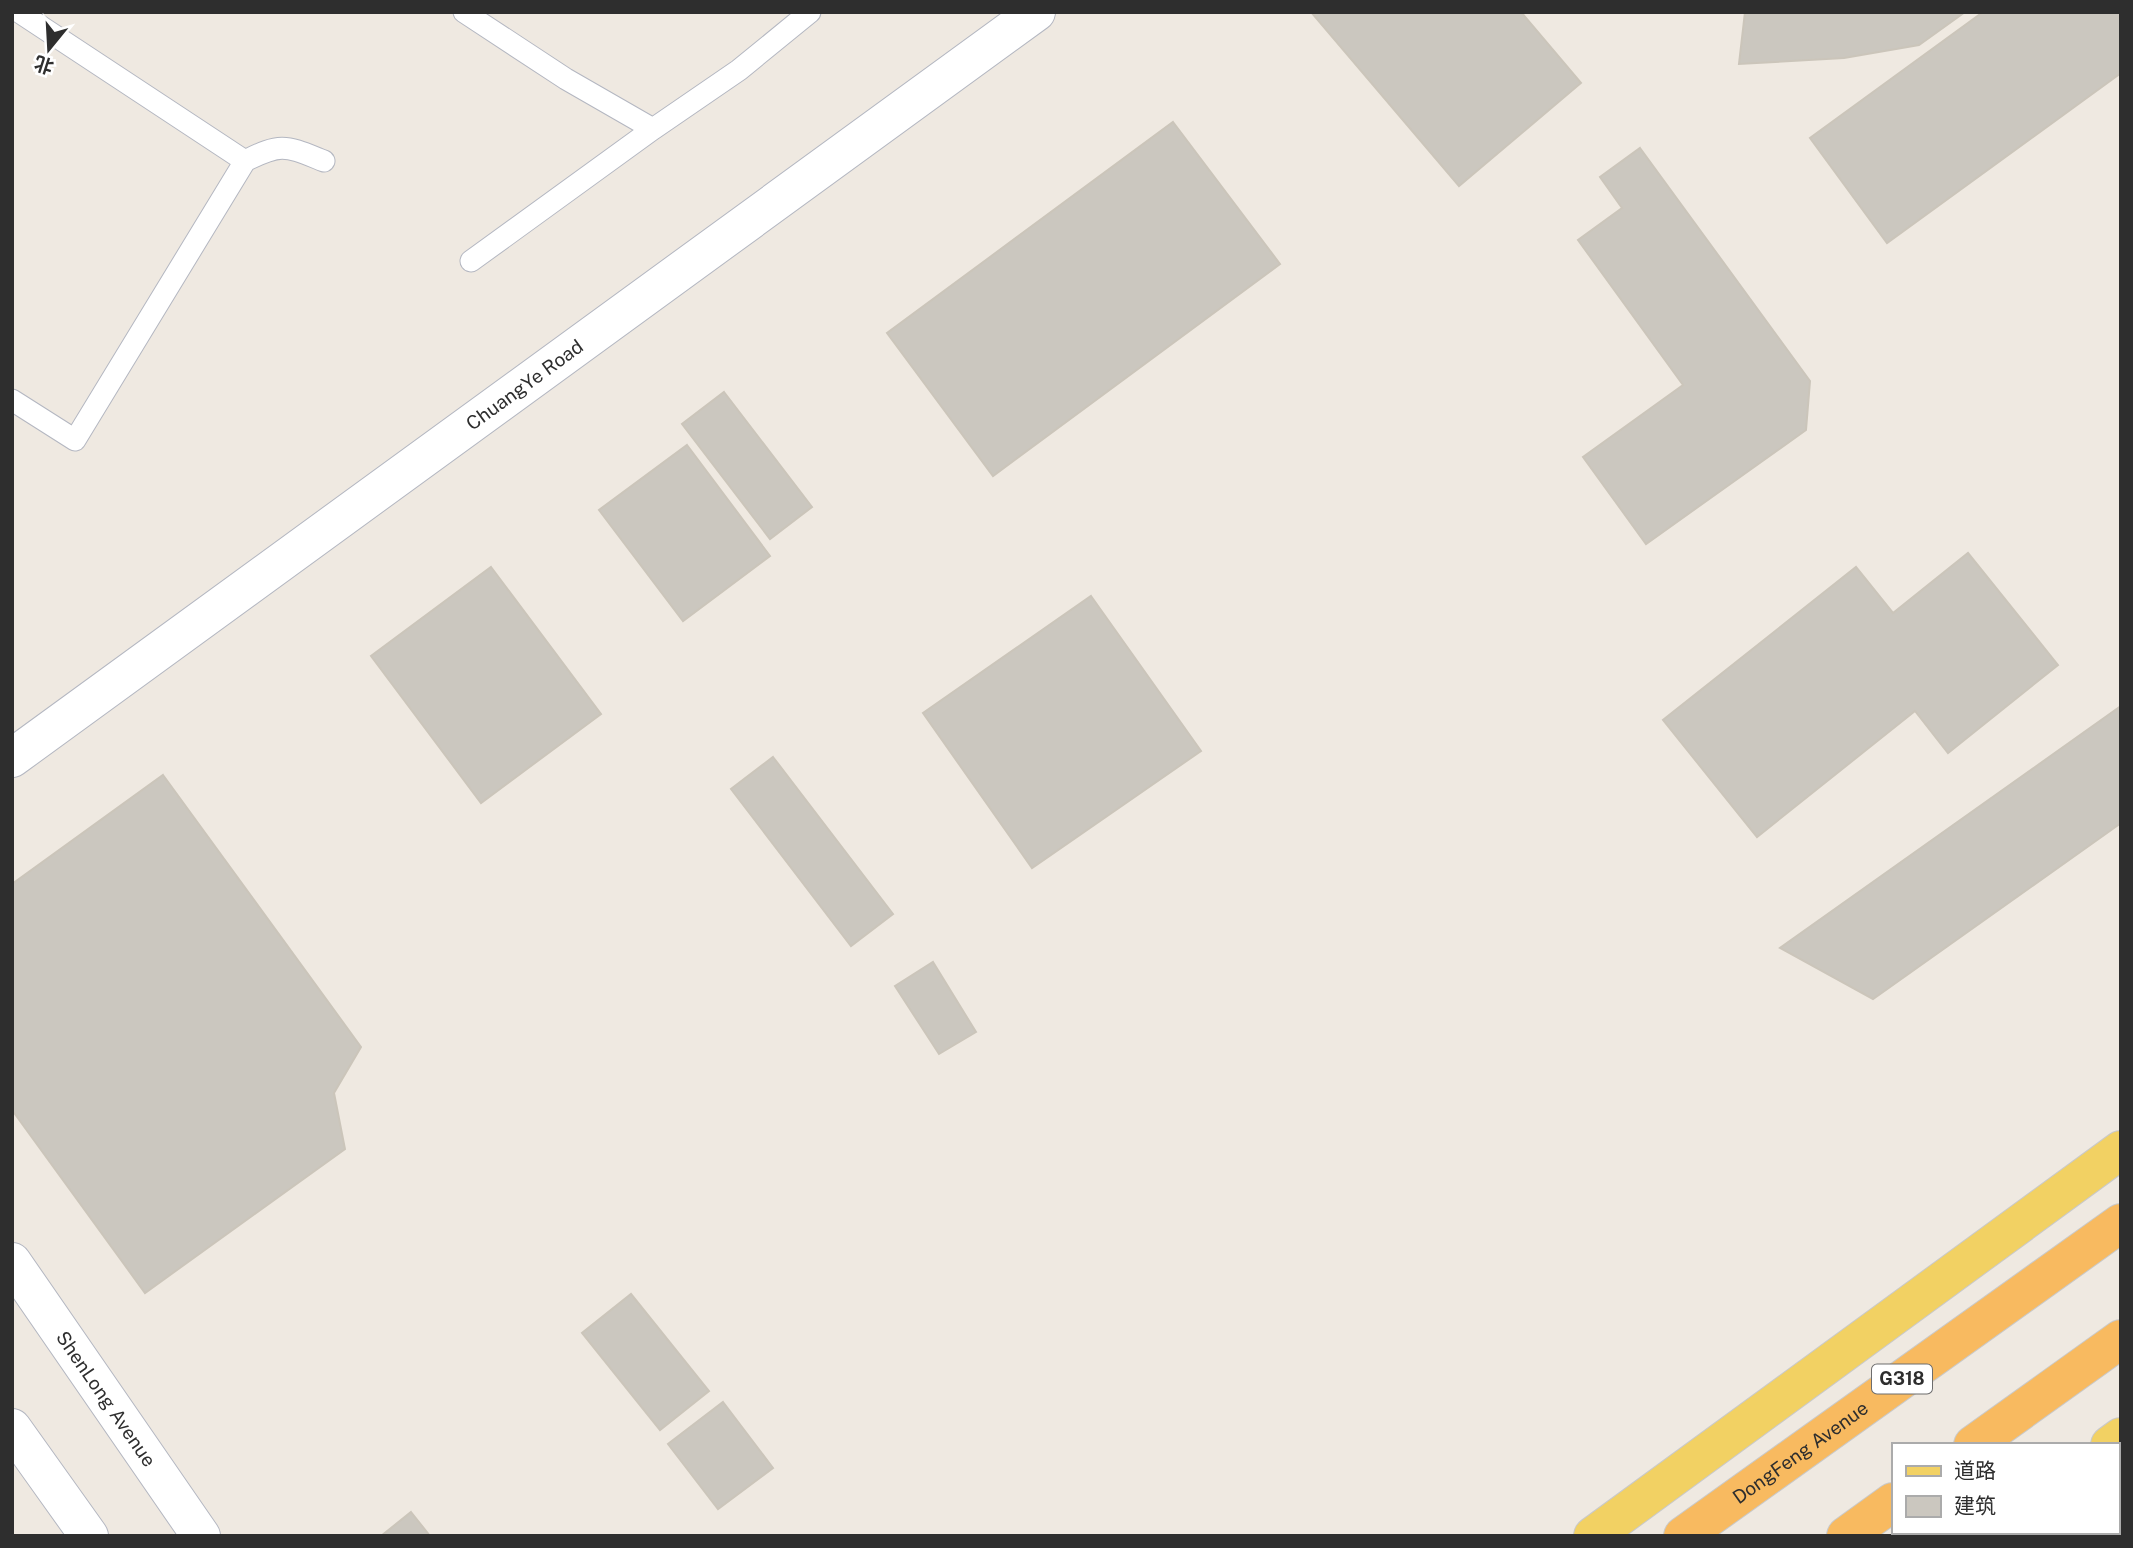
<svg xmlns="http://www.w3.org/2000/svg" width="2133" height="1548" font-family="'Public Sans','Noto Sans SC',sans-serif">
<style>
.building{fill:#cbc7bf;stroke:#cbc5ba;stroke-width:2}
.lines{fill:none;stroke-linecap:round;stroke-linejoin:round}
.service-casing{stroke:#b4b7c1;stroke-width:23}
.secondary-casing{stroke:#b4b7c1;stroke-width:40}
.primary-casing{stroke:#c9c9c9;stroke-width:40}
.trunk-casing{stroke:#c9c9c9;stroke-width:40}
.service{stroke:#fff;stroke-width:21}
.secondary{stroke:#fff;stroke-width:38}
.primary{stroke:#f2d163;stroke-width:38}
.trunk{stroke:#f8ba60;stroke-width:38}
.labels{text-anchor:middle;stroke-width:5;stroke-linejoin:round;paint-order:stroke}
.shield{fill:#fff;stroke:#6d6d6d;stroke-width:2}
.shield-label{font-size:18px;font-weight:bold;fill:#2e2e2e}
.street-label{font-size:19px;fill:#2e2e2e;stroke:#fff}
</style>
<rect width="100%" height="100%" fill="#efe9e1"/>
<!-- building -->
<path class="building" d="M 1311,12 L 1521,12 L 1581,83 L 1459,186 Z
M 1745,12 L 1965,12 L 1919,45 L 1844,58 L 1739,64 Z
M 1983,12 L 2121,12 L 2121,73 L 1887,243 L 1810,138 Z
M 1173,122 L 1280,264 L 993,476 L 887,333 Z
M 1640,148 L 1810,381 L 1806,430 L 1646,544 L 1583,457 L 1683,385 L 1578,240 L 1622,208 L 1600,177 Z
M 724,392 L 812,507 L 770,539 L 682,424 Z
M 687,445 L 770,556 L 683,621 L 599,510 Z
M 1968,553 L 2058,665 L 1948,753 L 1915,711 L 1757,837 L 1663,720 L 1856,567 L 1893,613 Z
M 491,567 L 601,714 L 481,803 L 371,656 Z
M 1091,596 L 1201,751 L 1032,868 L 923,713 Z
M 2121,706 L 2121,823 L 1873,999 L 1780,948 Z
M 773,757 L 893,914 L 851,946 L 731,789 Z
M 163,775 L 361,1047 L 334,1093 L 345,1149 L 145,1293 L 12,1110 L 12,884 Z
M 933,962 L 976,1032 L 939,1054 L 895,986 Z
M 631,1294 L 709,1391 L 660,1430 L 582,1333 Z
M 723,1402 L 773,1468 L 718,1509 L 668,1444 Z
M 411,1512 L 430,1536 L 381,1536 Z"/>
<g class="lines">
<!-- service casing -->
<g class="service-casing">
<path id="service" d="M 19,12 L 245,161 C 282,142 286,146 324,161
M 464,12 L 566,79 L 653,129 L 739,70 L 810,12
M 471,261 L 653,129
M 12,400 L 75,440 L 245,161"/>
</g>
<!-- secondary casing -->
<g class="secondary-casing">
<g id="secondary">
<path id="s1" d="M 12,758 L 1036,12"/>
<path id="s2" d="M 12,1262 L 201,1536"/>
<path d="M 12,1428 L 89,1536"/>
</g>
</g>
<!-- primary casing -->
<g class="primary-casing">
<path id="primary" d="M 2110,1445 L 2121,1437
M 1593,1536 L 2121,1150
M 1985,1536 L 1989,1532"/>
</g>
<!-- trunk casing -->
<g class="trunk-casing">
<g id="trunk">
<path d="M 1973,1445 L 2121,1339"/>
<path id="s3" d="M 1683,1536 L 2121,1223"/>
<path d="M 1846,1536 L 1893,1502"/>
</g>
</g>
<!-- service -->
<use href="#service" class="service"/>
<!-- secondary -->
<use href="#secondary" class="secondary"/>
<!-- primary -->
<use href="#primary" class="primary"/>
<!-- trunk -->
<use href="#trunk" class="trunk"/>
</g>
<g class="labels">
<!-- shield labels -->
<rect class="shield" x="1872" y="1364.5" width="60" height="29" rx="5"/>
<g class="shield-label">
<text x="1902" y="1385">G318</text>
</g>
<!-- street labels -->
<g class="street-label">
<text dy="7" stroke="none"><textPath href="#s1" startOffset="634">ChuangYe Road</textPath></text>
<text dy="7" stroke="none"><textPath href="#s2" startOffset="166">ShenLong Avenue</textPath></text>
<text dy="7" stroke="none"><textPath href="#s3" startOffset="144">DongFeng Avenue</textPath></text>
</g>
</g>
<!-- border -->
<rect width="2133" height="1548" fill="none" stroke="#2e2e2e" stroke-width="28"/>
<!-- legend -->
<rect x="1892" y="1443" width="228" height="91" fill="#ffffff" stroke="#ababab" stroke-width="2"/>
<rect x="1906" y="1466" width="35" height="10" fill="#f2d163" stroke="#ababab" stroke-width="2"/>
<text x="1954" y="1478" font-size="21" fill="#2e2e2e">道路</text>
<rect x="1906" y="1496" width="35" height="21" fill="#cbc7bf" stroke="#ababab" stroke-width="2"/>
<text x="1954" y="1513" font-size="21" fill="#2e2e2e">建筑</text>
<!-- north arrow -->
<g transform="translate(49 49) rotate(198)" stroke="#ffffff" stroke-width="5" paint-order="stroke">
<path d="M0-5L12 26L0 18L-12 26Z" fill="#2e2e2e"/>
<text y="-10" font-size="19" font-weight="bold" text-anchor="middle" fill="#2e2e2e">北</text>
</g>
</svg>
